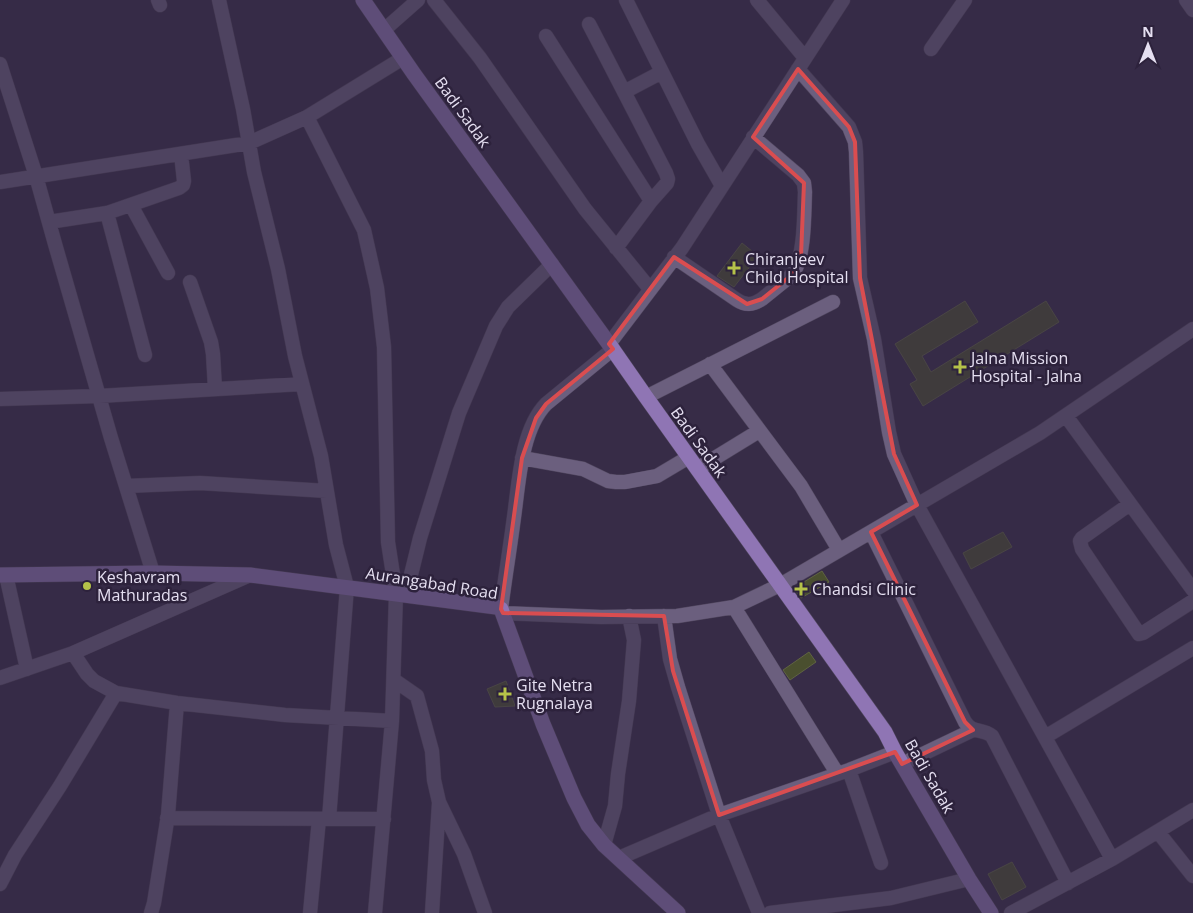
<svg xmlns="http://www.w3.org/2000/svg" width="1193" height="913" font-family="'Open Sans',sans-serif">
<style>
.building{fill:#4a4f2f;stroke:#5f6342}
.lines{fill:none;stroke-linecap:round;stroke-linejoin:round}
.minor-casing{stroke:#524860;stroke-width:15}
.primary-casing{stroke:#524860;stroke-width:16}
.minor{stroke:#6b5f7e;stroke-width:14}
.primary{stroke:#8f75b4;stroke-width:15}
.marked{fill:none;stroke:#d94d50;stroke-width:4;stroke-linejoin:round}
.poi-dot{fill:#b5c249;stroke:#2d223c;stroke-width:2}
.labels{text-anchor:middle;stroke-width:5;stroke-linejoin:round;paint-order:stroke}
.street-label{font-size:16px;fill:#e5dff1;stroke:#2d223c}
.poi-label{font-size:16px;fill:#e5dff1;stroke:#2d223c;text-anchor:start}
</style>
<rect width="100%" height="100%" fill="#372c47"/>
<!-- building -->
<path class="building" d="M 742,243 L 758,256 L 734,287 L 717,276 Z
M 965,301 L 978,322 L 922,356 L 931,372 L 1046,301 L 1059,322 L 923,406 L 910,384 L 917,380 L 895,344 Z
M 1003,532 L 1012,547 L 971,569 L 963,553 Z
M 822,571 L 829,582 L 801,598 L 794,588 Z
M 809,652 L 816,662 L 790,680 L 783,670 Z
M 506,681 L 515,706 L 495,707 L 487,689 Z
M 1012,862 L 1026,887 L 1002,900 L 988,874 Z"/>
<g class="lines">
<!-- minor casing -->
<g class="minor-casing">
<path id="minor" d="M 158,0 L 160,5
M 219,0 L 243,109 L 254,172 L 278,269 L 295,356 L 321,456 L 336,545 L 347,587 L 329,819
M 434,0 L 480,58 L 585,209 L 650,289
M 626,0 L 698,144 L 722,186
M 757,0 L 805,58
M 1186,0 L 1193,10
M 589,24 L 666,173 L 668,179 L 667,183 L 651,201 L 616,248
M 384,30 L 418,0
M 546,36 L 651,201
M 931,49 L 965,0
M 0,64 L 36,176 L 55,244 L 111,438 L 153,573
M 798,69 L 849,127 L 855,142 L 856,152 L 860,278 L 874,339 L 889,432 L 894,454 L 917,505 L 1112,859
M 624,92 L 662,72
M 307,117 L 364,230 L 377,288 L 384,347 L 388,542 L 396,594 L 392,721 L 375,913
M 0,182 L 249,143 L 307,117 L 403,58
M 131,205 L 168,273
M 107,213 L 145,355
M 49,222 L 107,213 L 179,188 L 183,185 L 184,181 L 181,154
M 674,257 L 737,300 C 746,306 753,305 762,299 L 793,274 C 805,255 804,215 805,192 L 804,183 L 798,175 L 753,137
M 190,282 L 211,342 L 213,354 L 215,389
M 609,344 L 682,248 L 843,0
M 710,364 L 801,486 L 839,550
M 646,397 L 833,302
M 0,399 L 99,396 L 302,384
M 1066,416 L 1193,590
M 522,458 L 583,469 L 608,481 L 616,482 L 625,482 L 657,476 L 689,457
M 697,469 L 759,431
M 126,486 L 200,483 L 327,491
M 1130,504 L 1082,538 L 1080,541 L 1082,549 L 1139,634 L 1143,633 L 1193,601
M 871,532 L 965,722 C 973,734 982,728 992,736 L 1068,883
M 6,575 L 27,669
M 250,575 L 73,653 L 87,674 L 94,681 L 116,693 L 177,703 L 285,715 L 392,721
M 406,595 L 420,538 L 459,413 L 496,326 L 508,307 L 552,264
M 734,607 L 837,773
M 501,609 C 505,578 510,548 514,517 C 519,482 521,430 546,404 L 613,349
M 503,613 L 601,617 L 677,616 L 734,607 L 780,585 L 1040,433 L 1193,329
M 664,616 L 670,659 L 678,687 L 719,815 L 759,913
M 0,678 L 73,653
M 394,680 L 417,696 L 432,751 L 434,780 L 439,802 L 464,854 L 485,913
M 1045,737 L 1193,648
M 902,764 L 973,730
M 849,770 L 881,863
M 167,818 L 384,819
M 1158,832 L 1193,876
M 604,845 L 615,806 L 618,774 L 629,701 L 634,640 L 629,616
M 619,858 L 719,815 L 849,770 L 895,752
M 0,884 L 15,855 L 60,786 L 116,693
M 151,913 L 154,903 L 168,815 L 177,703
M 310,913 L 319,819
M 432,913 L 439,803
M 770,913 L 891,898 L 969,879
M 1011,913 L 1112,859 L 1193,810"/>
</g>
<!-- primary casing -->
<g class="primary-casing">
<path id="primary" d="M 363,0 L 414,74 L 609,344 L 646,397 L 885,732 L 895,752 L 969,879 L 991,913
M 0,575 L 153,573 L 250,575 L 496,607 L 501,609 L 543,724 L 574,798 L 588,825 L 604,845 L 678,913"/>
</g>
<!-- minor -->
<use href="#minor" class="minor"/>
<!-- primary -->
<use href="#primary" class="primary"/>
</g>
<!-- marked area -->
<path d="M0 0H1193V913H0ZM 798,69 L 849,127 L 855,142 L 860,278 L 894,454 L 917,505 L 871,532 L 965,722 L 973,730 L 902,764 L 895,752 L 719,815 L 673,671 L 664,616 L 503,613 L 501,609 L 522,458 L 536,418 L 546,404 L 613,349 L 609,344 L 674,257 L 747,304 L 762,299 L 793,274 L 801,256 L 804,183 L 753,137 Z" fill="#372c47" fill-opacity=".55" fill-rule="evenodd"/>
<path class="marked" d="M 798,69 L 849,127 L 855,142 L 860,278 L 894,454 L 917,505 L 871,532 L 965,722 L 973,730 L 902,764 L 895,752 L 719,815 L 673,671 L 664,616 L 503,613 L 501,609 L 522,458 L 536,418 L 546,404 L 613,349 L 609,344 L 674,257 L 747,304 L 762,299 L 793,274 L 801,256 L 804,183 L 753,137 Z"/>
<!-- markers -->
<g class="poi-dot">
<path d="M731.5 260.5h5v5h5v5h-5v5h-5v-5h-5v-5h5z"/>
<path d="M957.5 359.5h5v5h5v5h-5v5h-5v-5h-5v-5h5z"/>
<circle cx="87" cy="586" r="5"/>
<path d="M798.5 581.5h5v5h5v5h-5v5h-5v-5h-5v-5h5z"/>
<path d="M502.5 686.5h5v5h5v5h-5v5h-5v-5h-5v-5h5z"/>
</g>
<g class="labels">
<!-- street labels -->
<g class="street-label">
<text transform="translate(463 112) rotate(54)" y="6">Badi Sadak</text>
<text transform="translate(699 442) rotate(54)" y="6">Badi Sadak</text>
<text transform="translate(432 583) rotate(9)" y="6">Aurangabad Road</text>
<text transform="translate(930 776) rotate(60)" y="6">Badi Sadak</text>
</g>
<!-- poi labels -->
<g class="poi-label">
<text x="745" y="265">Chiranjeev<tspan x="745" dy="18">Child Hospital</tspan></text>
<text x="971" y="364">Jalna Mission<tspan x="971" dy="18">Hospital - Jalna</tspan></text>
<text x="97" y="583">Keshavram<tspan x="97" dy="18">Mathuradas</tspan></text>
<text x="812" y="595">Chandsi Clinic</text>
<text x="516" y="691">Gite Netra<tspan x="516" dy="18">Rugnalaya</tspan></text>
</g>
</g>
<!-- north arrow -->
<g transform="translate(1148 45)" stroke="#2d223c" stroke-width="4" paint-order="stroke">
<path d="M0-4L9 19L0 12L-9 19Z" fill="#e5dff1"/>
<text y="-8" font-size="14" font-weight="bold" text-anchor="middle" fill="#e5dff1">N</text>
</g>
</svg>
